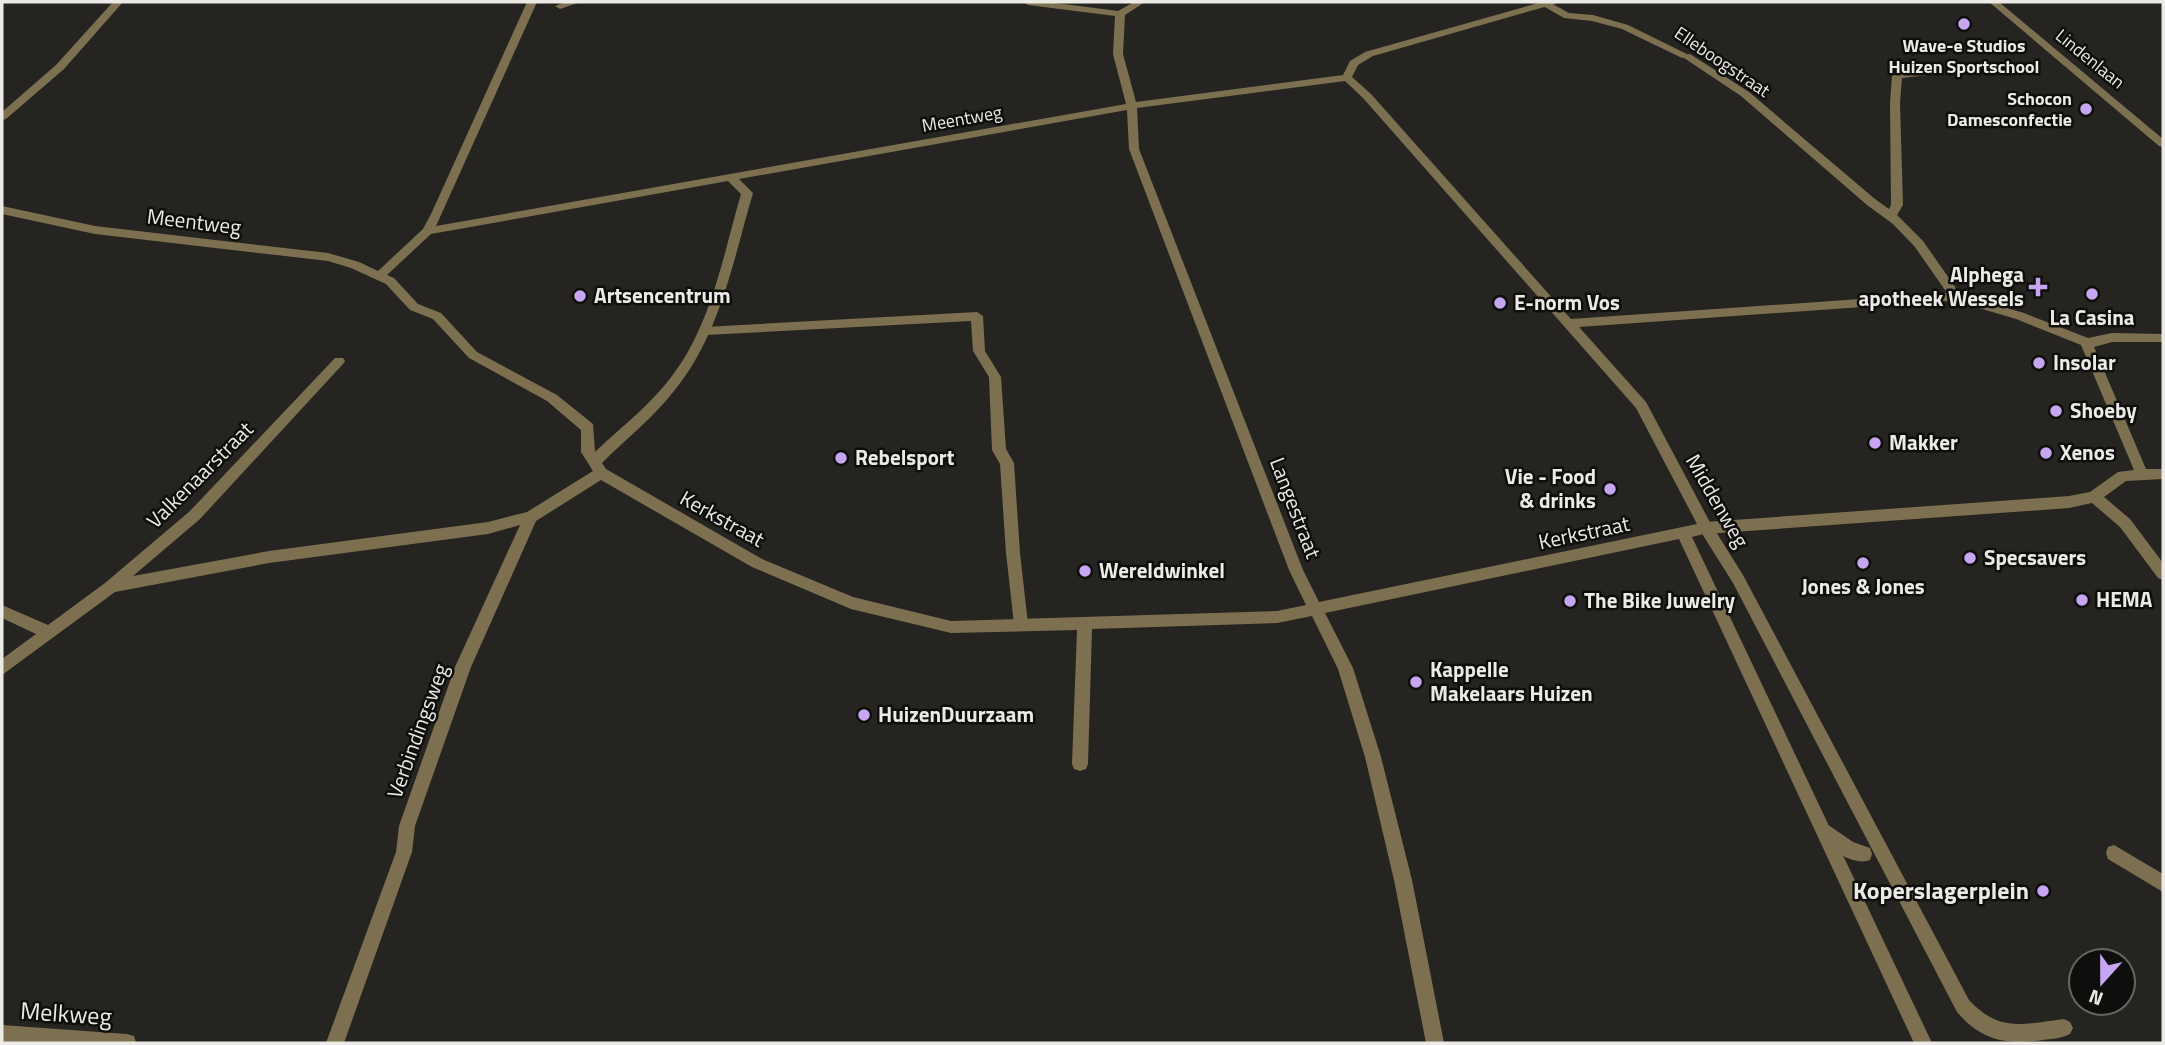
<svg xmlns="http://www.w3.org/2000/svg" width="2165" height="1045" font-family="'Titillium Web',sans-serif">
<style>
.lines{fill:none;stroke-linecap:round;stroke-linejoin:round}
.service{fill:#7d7050;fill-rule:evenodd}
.pedestrian{fill:#7d7050;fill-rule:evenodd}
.minor{fill:#7d7050;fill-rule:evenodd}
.poi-dot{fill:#c6a6f0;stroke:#0e0e0c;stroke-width:2.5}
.labels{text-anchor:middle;stroke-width:5;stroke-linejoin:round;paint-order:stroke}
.far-poi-label{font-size:18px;font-weight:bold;fill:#ebeae7;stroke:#0e0e0c}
.far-street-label{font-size:18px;fill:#ebeae7;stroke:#0e0e0c}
.street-label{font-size:21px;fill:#ebeae7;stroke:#0e0e0c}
.poi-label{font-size:21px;font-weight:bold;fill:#ebeae7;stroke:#0e0e0c;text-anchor:start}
.near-poi-label{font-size:24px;font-weight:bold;fill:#ebeae7;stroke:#0e0e0c;text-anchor:end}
.near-street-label{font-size:24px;fill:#ebeae7;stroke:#0e0e0c}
</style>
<rect width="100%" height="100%" fill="#262420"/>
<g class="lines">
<!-- service -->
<path class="service" d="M 977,312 L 983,316 L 985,351 L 1001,377 L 1006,449 L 1014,463 L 1020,553 L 1028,624 L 1026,629 L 1021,630 L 1016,629 L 1014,624 L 1006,553 L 1000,464 L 992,450 L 989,377 L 973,351 L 971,321 L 705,335 L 699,331 L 705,327 Z
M 1706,522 L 1711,524 L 1743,575 L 1969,1000 C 2000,1033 2023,1024 2064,1019 L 2070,1022 L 2073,1028 L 2070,1034 C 2062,1038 2052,1039 2043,1040 C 2006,1045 1982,1041 1957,1012 L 1733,583 L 1701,532 L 1699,528 L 1701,524 Z
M 1824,822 L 1853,842 L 1870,848 L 1872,854 L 1870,860 C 1853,867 1823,846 1816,830 L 1818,824 Z
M 2114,845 L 2163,874 L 2163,892 L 2108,859 L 2106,853 L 2108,847 Z"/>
<!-- pedestrian -->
<path class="pedestrian" d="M 1543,2 L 1549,2 L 1569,13 L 1593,15 L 1628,25 L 1691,56 L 1682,58 L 1622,29 L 1592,21 L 1564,18 L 1543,6 Z
M 1989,2 L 1999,2 L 2163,139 L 2163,147 L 2159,146 Z
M 1956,293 L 2024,313 L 2088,338 L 2112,333 L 2163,334 L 2163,342 L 2112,342 L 2094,347 L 2146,469 L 2163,469 L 2163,479 L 2126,481 L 2104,497 L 2130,519 L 2163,563 L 2163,580 L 2158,578 L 2120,527 L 2092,503 L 2069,508 L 1706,534 L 1701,532 L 1699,528 L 1701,524 L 1706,522 L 2069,496 L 2090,492 L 2118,472 L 2134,470 L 2081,345 L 2016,319 L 1952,300 L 1950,297 Z"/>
<!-- minor -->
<path class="minor" d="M 113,2 L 123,2 L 64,69 L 6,119 L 2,120 L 2,112 L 56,65 Z
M 527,2 L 537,2 L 436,226 L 1126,104 L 1113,54 L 1115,16 L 1028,5 L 1023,2 L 1048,2 L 1118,11 L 1134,2 L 1145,2 L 1125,15 L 1123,54 L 1136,102 L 1343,75 L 1350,61 L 1365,52 L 1542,2 L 1557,2 L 1555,4 L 1373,56 L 1358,65 L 1352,77 L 1371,94 L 1571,319 L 1947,293 L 1915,247 L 1893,224 L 1867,205 L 1741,96 L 1681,56 L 1690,54 L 1749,92 L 1875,199 L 1889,209 L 1891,205 L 1890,103 L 1892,76 L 1897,73 L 1941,69 L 1942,71 L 1937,74 L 1902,78 L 1900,103 L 1903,205 L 1897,215 L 1923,241 L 1960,294 L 1962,297 L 1960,300 L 1579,327 L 1646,402 L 1713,528 L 1711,532 L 1692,537 L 1932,1043 L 1914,1043 L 1679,539 L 1325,613 L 1353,668 L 1381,757 L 1412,880 L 1444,1043 L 1426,1043 L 1394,880 L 1365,757 L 1338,669 L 1312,616 L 1277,623 L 1092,629 L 1088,764 L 1086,769 L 1080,771 L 1074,769 L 1072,764 L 1077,630 L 951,633 L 851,609 L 752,567 L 601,480 L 536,521 L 471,667 L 415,826 L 412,852 L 344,1043 L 326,1043 L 396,852 L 399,826 L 455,667 L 520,525 L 488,534 L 269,563 L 115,592 L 2,675 L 2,659 L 36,634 L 2,618 L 2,605 L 48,625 L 105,583 L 190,511 L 335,358 L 343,358 L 345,361 L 343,364 L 200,519 L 133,576 L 269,551 L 488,522 L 527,512 L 593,471 L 581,452 L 581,430 L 547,401 L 469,358 L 433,319 L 410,310 L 386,284 L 351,268 L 328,261 L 95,234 L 2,214 L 2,206 L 95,226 L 328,253 L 359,262 L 378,271 L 423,229 L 432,212 ZM 1345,81 L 1363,98 L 1636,408 L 1697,524 L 1319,602 L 1303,570 L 1139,149 L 1137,108 ZM 1127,110 L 1129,149 L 1289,570 L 1306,605 L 1277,611 L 951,621 L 853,597 L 762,559 L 606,469 L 602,463 C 626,439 654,417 674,391 C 720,335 733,261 753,193 L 739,179 ZM 728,181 L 741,194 C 722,259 710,333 664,386 C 644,410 618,430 595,452 L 593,424 L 557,395 L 477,352 L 441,313 L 418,304 L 394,278 L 387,275 L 431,234 Z
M 565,2 L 580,2 L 560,9 L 555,6 Z
M 2,1025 L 127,1034 L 134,1036 L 136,1043 L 2,1043 Z"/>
</g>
<!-- markers -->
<g class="poi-dot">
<circle cx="1964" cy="24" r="7"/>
<circle cx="2086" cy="109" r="7"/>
<path d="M2034.5 276.5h7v7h7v7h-7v7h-7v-7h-7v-7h7z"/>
<circle cx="2092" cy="294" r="7"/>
<circle cx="580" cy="296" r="7"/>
<circle cx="1500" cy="303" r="7"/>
<circle cx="2039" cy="363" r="7"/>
<circle cx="2056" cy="411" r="7"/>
<circle cx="1875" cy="443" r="7"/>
<circle cx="2046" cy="453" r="7"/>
<circle cx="841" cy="458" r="7"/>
<circle cx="1610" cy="489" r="7"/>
<circle cx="1970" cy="558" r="7"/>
<circle cx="1863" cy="563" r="7"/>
<circle cx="1085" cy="571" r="7"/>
<circle cx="2082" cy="600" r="7"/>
<circle cx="1570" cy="601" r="7"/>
<circle cx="1416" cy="682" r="7"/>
<circle cx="864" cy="715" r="7"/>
<circle cx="2043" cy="891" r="7"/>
</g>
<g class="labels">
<!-- far-poi labels -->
<g class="far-poi-label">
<text x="1964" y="52">Wave-e Studios<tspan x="1964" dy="21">Huizen Sportschool</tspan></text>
<text x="2072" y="105" text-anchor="end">Schocon<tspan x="2072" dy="21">Damesconfectie</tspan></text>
</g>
<!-- far-street labels -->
<g class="far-street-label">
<text transform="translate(2090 59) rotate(39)" y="6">Lindenlaan</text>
<text transform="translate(1722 62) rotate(34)" y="6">Elleboogstraat</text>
<text transform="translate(962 119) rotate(-10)" y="6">Meentweg</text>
</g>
<!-- street labels -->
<g class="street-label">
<text transform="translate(194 222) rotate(7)" y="7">Meentweg</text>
<text transform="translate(200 475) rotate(-45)" y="7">Valkenaarstraat</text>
<text transform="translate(1717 501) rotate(60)" y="7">Middenweg</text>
<text transform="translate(1295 508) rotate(69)" y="7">Langestraat</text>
<text transform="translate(722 519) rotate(29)" y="7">Kerkstraat</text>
<text transform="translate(1584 533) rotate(-12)" y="7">Kerkstraat</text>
<text transform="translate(418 731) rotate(-70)" y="7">Verbindingsweg</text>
</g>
<!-- poi labels -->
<g class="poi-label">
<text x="2024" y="282" text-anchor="end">Alphega<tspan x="2024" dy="24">apotheek Wessels</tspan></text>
<text x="594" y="303">Artsencentrum</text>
<text x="1514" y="310">E-norm Vos</text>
<text x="2092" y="325" text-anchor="middle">La Casina</text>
<text x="2053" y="370">Insolar</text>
<text x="2070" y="418">Shoeby</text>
<text x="1889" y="450">Makker</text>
<text x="2060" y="460">Xenos</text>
<text x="855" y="465">Rebelsport</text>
<text x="1596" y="484" text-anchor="end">Vie - Food<tspan x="1596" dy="24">&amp; drinks</tspan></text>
<text x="1984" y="565">Specsavers</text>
<text x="1099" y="578">Wereldwinkel</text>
<text x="1863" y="594" text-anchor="middle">Jones &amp; Jones</text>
<text x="2096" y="607">HEMA</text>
<text x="1584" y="608">The Bike Juwelry</text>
<text x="1430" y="677">Kappelle<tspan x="1430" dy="24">Makelaars Huizen</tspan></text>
<text x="878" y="722">HuizenDuurzaam</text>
</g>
<!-- near-poi labels -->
<g class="near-poi-label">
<text x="2029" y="899">Koperslagerplein</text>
</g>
<!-- near-street labels -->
<g class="near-street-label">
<text transform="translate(66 1014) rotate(4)" y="8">Melkweg</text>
</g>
</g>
<!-- border -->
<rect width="2165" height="1045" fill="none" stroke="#ebeae7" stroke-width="7"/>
<!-- north arrow -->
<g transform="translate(2102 982) rotate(201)"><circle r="33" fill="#0e0e0c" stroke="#666664" stroke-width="2"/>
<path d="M0-5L12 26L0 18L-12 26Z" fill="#c6a6f0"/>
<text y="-10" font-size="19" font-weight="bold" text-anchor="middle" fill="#ebeae7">N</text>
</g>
</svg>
